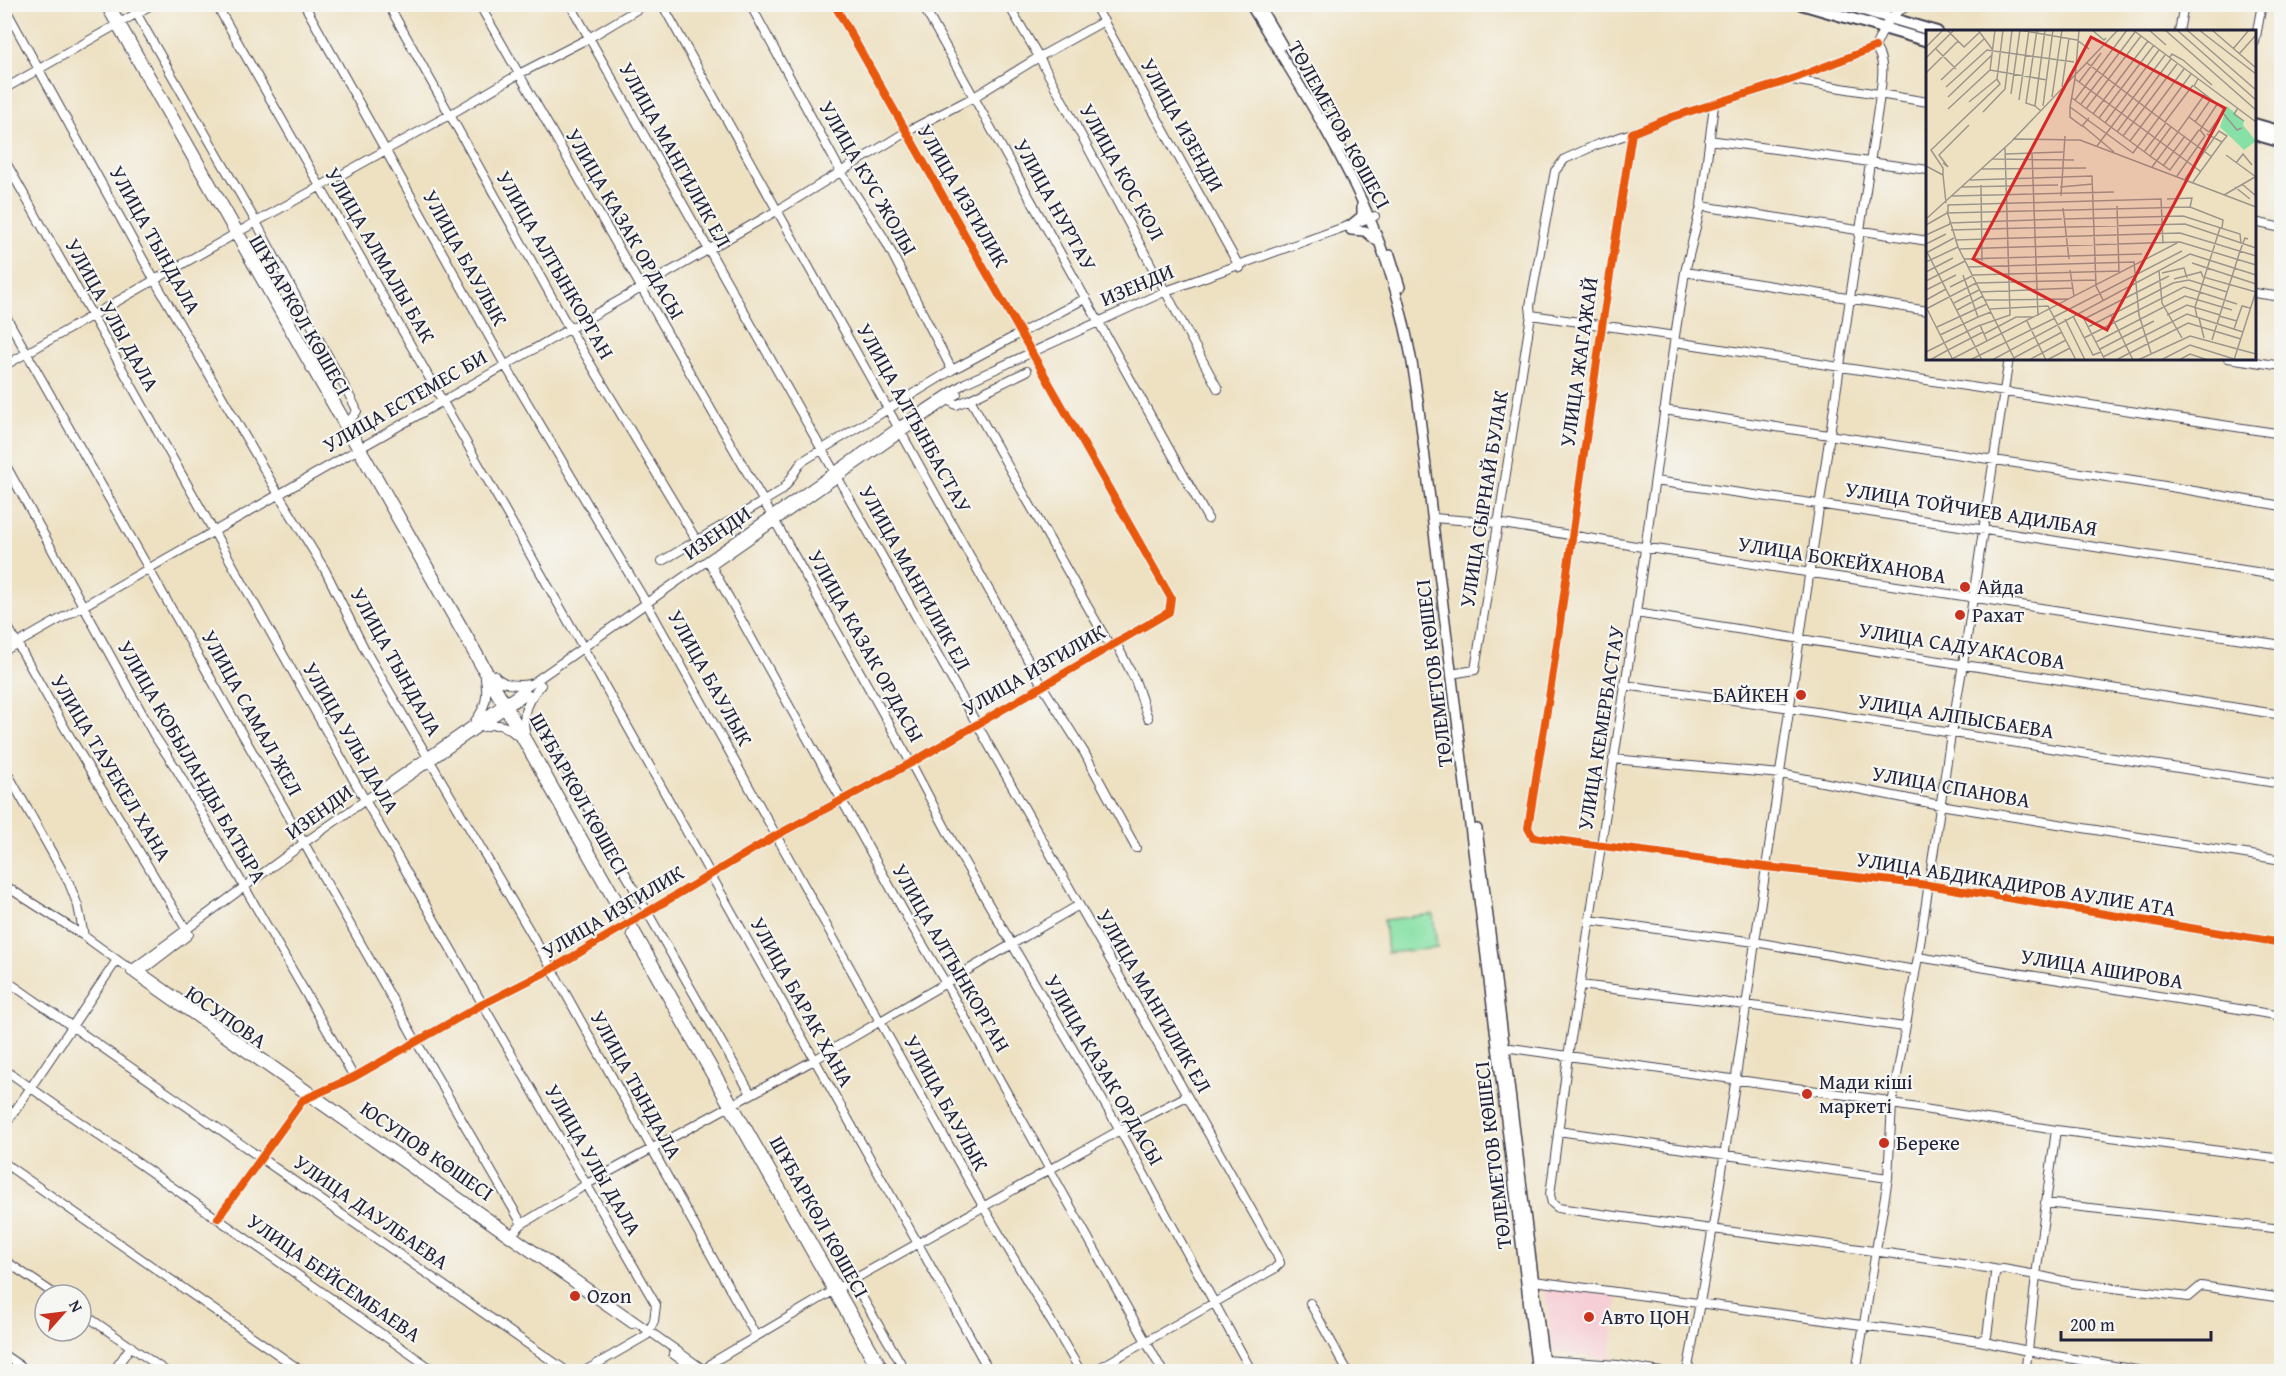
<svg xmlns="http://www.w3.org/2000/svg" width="2286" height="1376" font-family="'Gentium Book Plus',serif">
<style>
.built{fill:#f6cfd6}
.green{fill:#87e1a6;stroke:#548270;stroke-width:1.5}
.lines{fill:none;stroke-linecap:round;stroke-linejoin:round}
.minor-casing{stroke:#413f4f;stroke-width:10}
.major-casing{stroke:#413f4f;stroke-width:12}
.highway-casing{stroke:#413f4f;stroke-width:14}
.minor{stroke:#fff;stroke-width:8}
.major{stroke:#fff;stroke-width:9}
.highway{stroke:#fff;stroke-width:10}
.cycleway-casing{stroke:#f6f6f2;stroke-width:11}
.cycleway{stroke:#e8590c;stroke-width:8}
.poi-dot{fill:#c8321e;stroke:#f6f6f2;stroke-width:2}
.labels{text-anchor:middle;stroke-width:4.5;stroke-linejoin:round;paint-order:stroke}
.street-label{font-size:21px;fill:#22223b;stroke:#f6f6f2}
.poi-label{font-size:21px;fill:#22223b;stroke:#f6f6f2;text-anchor:start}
.inset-road{fill:none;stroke:#9c958c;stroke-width:1.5}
.view{fill:#d62828;fill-opacity:0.15;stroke:#d62828;stroke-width:3}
.inset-edge{fill:none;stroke:#22223b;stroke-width:3}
</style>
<rect width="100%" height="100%" fill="#f6f6f2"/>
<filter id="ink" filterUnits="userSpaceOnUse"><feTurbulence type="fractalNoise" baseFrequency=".0167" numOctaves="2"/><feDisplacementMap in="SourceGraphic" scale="12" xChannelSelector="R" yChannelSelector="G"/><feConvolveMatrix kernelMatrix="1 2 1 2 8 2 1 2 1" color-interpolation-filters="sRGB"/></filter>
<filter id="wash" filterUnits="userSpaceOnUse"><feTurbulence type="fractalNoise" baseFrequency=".008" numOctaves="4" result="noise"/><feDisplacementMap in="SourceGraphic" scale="24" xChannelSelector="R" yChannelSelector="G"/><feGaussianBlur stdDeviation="1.35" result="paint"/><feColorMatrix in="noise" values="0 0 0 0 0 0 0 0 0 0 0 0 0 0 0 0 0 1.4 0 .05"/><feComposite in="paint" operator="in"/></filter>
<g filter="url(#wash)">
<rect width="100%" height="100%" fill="#eee1c2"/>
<!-- built -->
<path class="built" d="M 1544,1285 L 1617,1296 L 1610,1360 L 1553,1351 Z"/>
<!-- green -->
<path class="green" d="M 1433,914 L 1437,948 L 1387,953 L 1384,920 Z"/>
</g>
<g filter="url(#ink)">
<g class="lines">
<!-- minor casing -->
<g class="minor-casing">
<path id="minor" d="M 104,4 L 615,905
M 110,4 L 886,1372
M 131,4 L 256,222 L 355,406 L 357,411 L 348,423
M 216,4 L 584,649 L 990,1372
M 304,4 L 505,365 L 647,604 L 984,1208 L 1081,1372
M 388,4 L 569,328 L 697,541
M 479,4 L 772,516 L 911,763 L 956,848 L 1120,1130 L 1252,1372
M 570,4 L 1277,1255 L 1280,1263 L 1274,1269 L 1092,1372
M 662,4 L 1043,687 L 1084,752 L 1136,848
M 750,4 L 841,172 L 884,238 L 952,370
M 922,4 L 1208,519
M 1008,4 L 1039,57 L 1218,389
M 1094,4 L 1240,268
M 4,6 L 155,281 L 279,495 L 325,570 L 365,650 L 552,969 L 756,1336
M 2179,32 L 2184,4
M 2255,42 L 2262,4
M 1875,47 L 1790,80 L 1672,117 L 1632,133 L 1602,326 L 1552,679 L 1528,828 L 1533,837 L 1766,867 L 1928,885 L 2282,943
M 1792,80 L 1928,102
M 4,89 L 153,4
M 1632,133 L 1596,145 L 1565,159 L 1555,171 L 1530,306 L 1531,315 L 1675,336
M 1709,140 L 1928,170
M 4,159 L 365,800 L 656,1305 L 654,1321 L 647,1335 L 583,1372
M 1701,206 L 1928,241
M 2254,222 L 2282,228
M 1685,272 L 1928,311
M 2254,293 L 2282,297
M 4,313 L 416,1041 L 522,1224
M 1675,342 L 2282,434
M 2009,358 L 1963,664 L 1951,734 L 1918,957 L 1892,1104 L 2056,1130 L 2282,1159
M 2228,358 L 2282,366
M 4,366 L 256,222 L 451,114 L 519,74 L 589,38 L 646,4
M 945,397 L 956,405 L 970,399 L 1110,646
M 970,399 L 1027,371
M 1664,410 L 2153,484 L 2282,506
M 4,462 L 154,735 L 177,770 L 354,1077
M 1655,481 L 1818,504 L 2282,576
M 1433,518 L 1497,523 L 1636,546 L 2282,645
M 662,561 L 781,491 C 791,482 794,470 803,461 L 952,370 L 1086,298
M 709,562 L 913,928 L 945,982 L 1163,1372
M 714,564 L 957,394
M 1636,613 L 2282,715
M 4,620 L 66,730 L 189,934
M 1116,643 L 1135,680 L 1148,718
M 4,651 L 778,210 L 906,132 L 974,97 L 1039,57 L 1104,21
M 1457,673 L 1475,670 L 1531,315
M 494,675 C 503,686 517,686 530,684
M 1624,685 L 1784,707 L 2282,784
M 538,720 L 751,1094
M 475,721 C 486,707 488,696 485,679
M 484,727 C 497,722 506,725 516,735
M 525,730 C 521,711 529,699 541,685
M 1613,759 L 1781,774 L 1940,805 L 2282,860
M 4,767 L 69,883 L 78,906 L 84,936
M 379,797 L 527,694
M 4,885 L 84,936 L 124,965 L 140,971 L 707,1372
M 1589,920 L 1755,942 L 1915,970
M 631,934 L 878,1372
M 1918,957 L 2282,1016
M 131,972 L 134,968 L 304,843 L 898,427 L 965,383 L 1166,291 L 1375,216
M 134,974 L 632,1324
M 136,975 L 187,936
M 4,979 L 568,1372
M 1580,985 L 1636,613 L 1675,336 L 1685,272 L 1701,206 L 1714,105
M 1904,1027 L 1746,1005 L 1580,985 L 1568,1056 L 1550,1195 L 1552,1203 L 1558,1208 C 1705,1229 1852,1246 1999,1270
M 1500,1049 L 1511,1048 L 1568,1056 L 1882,1100 L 1892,1104 L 1888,1178 L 1856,1372
M 4,1069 L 436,1372
M 4,1127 L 117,960
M 2056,1130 L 2036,1275 L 2072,1283 L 2188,1297 L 2201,1286 L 2282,1298
M 1558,1131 L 1888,1178
M 4,1163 L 303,1372
M 2045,1203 L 2282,1229
M 218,1218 L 303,1100 L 354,1077 L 483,1004 L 552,969 L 777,835 L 911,763 L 1169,612 L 1171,598 L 834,4
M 510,1236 L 522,1224 L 587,1184 L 814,1060 L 1079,905
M 4,1260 L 56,1295
M 852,1280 L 906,1372
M 1534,1281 L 1980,1341 L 1987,1336 L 1995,1274 L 1999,1270 L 2003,1269 L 2036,1275 L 2028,1351 L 2148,1372
M 1310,1303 L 1348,1372
M 81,1312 L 167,1372
M 1980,1341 L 2028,1351 L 2025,1372
M 673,1354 L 698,1372
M 4,1355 L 29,1372
M 1544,1360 L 1618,1365 L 1661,1372
M 113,1372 L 131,1346
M 703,1372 L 713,1362 L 833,1291 L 1120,1130 L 1187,1096
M 1687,1372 C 1715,1229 1735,1086 1755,942 L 1880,95 C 1882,78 1886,62 1875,47 C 1887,23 1886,15 1913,4"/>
</g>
<!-- major casing -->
<g class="major-casing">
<path id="major" d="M 1250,4 C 1294,76 1340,147 1372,224 C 1396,281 1410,341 1418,401 L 1537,1372
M 1258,4 L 1282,45
M 1325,117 L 1341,146
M 1351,225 L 1362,216 L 1362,204
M 1351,230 L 1365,231 L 1377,241
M 1390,255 L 1400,287
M 1477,829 L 1545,1372"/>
</g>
<!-- highway casing -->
<g class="highway-casing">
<path id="highway" d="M 1801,4 L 1928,41
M 1843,4 L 1937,32
M 2254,124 L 2282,132
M 2254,134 L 2282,142"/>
</g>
<!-- minor -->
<use href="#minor" class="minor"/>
<!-- major -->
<use href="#major" class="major"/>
<!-- highway -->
<use href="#highway" class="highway"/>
<!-- cycleway casing -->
<g class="cycleway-casing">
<path id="cycleway" d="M 1875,47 L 1790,80 L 1672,117 L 1632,133 L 1602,326 L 1552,679 L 1528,828 L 1533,837 L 1766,867 L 1928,885 L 2282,943
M 218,1218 L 303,1100 L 354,1077 L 483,1004 L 552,969 L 777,835 L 911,763 L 1169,612 L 1171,598 L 834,4"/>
</g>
<!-- cycleway -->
<use href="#cycleway" class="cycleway"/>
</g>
</g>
<!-- markers -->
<g class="poi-dot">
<circle cx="1965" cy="587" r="6"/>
<circle cx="1960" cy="615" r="6"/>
<circle cx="1801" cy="695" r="6"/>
<circle cx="1807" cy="1094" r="6"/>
<circle cx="1884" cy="1143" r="6"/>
<circle cx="575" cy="1296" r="6"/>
<circle cx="1589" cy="1317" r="6"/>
</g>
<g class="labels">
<!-- street labels -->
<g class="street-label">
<text transform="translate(1182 125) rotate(61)" y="7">УЛИЦА ИЗЕНДИ</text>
<text transform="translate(1339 125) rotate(61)" y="7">ТӨЛЕМЕТОВ КӨШЕСІ</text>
<text transform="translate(675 155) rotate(61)" y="7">УЛИЦА МАНГИЛИК ЕЛ</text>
<text transform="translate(1122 172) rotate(61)" y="7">УЛИЦА КОС КОЛ</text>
<text transform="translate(868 178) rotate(60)" y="7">УЛИЦА КУС ЖОЛЫ</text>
<text transform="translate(963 196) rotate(60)" y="7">УЛИЦА ИЗГИЛИК</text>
<text transform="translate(1055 205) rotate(61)" y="7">УЛИЦА НУРТАУ</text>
<text transform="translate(625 224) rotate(60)" y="7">УЛИЦА КАЗАК ОРДАСЫ</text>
<text transform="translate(155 240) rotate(61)" y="7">УЛИЦА ТЫНДАЛА</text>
<text transform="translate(380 255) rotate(60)" y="7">УЛИЦА АЛМАЛЫ БАК</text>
<text transform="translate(465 258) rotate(61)" y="7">УЛИЦА БАУЛЫК</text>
<text transform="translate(555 265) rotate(60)" y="7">УЛИЦА АЛТЫНКОРГАН</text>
<text transform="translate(1137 285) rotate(-23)" y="7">ИЗЕНДИ</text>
<text transform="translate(112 315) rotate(61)" y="7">УЛИЦА УЛЫ ДАЛА</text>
<text transform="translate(300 315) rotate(60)" y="7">ШҰБАРКӨЛ КӨШЕСІ</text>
<text transform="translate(1579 362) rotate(-82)" y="7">УЛИЦА ЖАГАЖАЙ</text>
<text transform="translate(405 401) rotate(-30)" y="7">УЛИЦА ЕСТЕМЕС БИ</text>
<text transform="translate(914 418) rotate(61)" y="7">УЛИЦА АЛТЫНБАСТАУ</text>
<text transform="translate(1484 499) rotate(-81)" y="7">УЛИЦА СЫРНАЙ БУЛАК</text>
<text transform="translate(1971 509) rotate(9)" y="7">УЛИЦА ТОЙЧИЕВ АДИЛБАЯ</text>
<text transform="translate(717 533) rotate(-35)" y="7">ИЗЕНДИ</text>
<text transform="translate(1842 560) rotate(9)" y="7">УЛИЦА БОКЕЙХАНОВА</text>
<text transform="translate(915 578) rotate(61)" y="7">УЛИЦА МАНГИЛИК ЕЛ</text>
<text transform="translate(866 646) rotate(61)" y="7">УЛИЦА КАЗАК ОРДАСЫ</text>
<text transform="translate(1962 646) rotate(9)" y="7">УЛИЦА САДУАКАСОВА</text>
<text transform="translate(396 662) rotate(61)" y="7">УЛИЦА ТЫНДАЛА</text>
<text transform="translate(1034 670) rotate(-30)" y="7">УЛИЦА ИЗГИЛИК</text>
<text transform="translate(1434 673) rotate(-97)" y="7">ТӨЛЕМЕТОВ КӨШЕСІ</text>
<text transform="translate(710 678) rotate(61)" y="7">УЛИЦА БАУЛЫК</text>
<text transform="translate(252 713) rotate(61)" y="7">УЛИЦА САМАЛ ЖЕЛ</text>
<text transform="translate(1956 716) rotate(9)" y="7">УЛИЦА АЛПЫСБАЕВА</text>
<text transform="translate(1601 728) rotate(-81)" y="7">УЛИЦА КЕМЕРБАСТАУ</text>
<text transform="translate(351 738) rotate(60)" y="7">УЛИЦА УЛЫ ДАЛА</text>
<text transform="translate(192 762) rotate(60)" y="7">УЛИЦА КОБЫЛАНДЫ БАТЫРА</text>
<text transform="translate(111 768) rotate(59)" y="7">УЛИЦА ТАУЕКЕЛ ХАНА</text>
<text transform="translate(1951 787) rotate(10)" y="7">УЛИЦА СПАНОВА</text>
<text transform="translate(579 794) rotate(61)" y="7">ШҰБАРКӨЛ КӨШЕСІ</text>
<text transform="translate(319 812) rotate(-36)" y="7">ИЗЕНДИ</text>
<text transform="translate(2016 884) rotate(9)" y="7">УЛИЦА АБДИКАДИРОВ АУЛИЕ АТА</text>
<text transform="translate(613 912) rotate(-31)" y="7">УЛИЦА ИЗГИЛИК</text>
<text transform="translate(951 958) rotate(60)" y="7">УЛИЦА АЛТЫНКОРГАН</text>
<text transform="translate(2102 969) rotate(9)" y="7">УЛИЦА АШИРОВА</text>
<text transform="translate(1154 1001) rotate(60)" y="7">УЛИЦА МАНГИЛИК ЕЛ</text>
<text transform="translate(802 1002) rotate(61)" y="7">УЛИЦА БАРАК ХАНА</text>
<text transform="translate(226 1017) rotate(35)" y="7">ЮСУПОВА</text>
<text transform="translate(1104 1070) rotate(60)" y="7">УЛИЦА КАЗАК ОРДАСЫ</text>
<text transform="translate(636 1085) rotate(61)" y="7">УЛИЦА ТЫНДАЛА</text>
<text transform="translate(946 1103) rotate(61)" y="7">УЛИЦА БАУЛЫК</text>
<text transform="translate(427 1151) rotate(35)" y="7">ЮСУПОВ КӨШЕСІ</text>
<text transform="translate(1493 1155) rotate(-97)" y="7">ТӨЛЕМЕТОВ КӨШЕСІ</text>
<text transform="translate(593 1160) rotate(60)" y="7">УЛИЦА УЛЫ ДАЛА</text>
<text transform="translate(371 1212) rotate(35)" y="7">УЛИЦА ДАУЛБАЕВА</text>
<text transform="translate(819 1217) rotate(61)" y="7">ШҰБАРКӨЛ КӨШЕСІ</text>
<text transform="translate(334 1278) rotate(35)" y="7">УЛИЦА БЕЙСЕМБАЕВА</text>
</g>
<!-- poi labels -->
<g class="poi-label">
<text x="1977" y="594">Айда</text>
<text x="1972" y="622">Рахат</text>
<text x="1789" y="702" text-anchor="end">БАЙКЕН</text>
<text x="1819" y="1089">Мади кіші<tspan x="1819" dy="24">маркеті</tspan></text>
<text x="1896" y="1150">Береке</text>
<text x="587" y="1303">Ozon</text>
<text x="1601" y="1324">Авто ЦОН</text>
</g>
</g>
<!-- overview -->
<g transform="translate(1926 30)">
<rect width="330" height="330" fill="#eee1c2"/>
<path d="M 301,76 L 318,91 L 317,95 L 330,111 L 318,120 L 294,97 Z" fill="#87e1a6"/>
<path class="inset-road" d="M 21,0 L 38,17 L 54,2M 52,0 L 66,19M 93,0 L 151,10 L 163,19M 153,0 L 149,49 L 274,141M 166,0 L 178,10 L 180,8M 207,0 L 330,92M 223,0 L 240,15M 239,0 L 330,80M 251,0 L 330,70M 261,0 L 330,60M 273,0 L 330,44M 286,0 L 330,38M 0,17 L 17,0M 10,19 L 30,39M 307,19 L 323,0M 313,24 L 330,5M 0,28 L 28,0M 243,28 L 246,24 L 257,30 L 286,55M 161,33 L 252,102 L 279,64M 64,40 L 121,50M 64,40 L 69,0M 0,43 L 32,11M 149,49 L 144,77 L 207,123 L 265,44M 15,50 L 59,8M 153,52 L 175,23M 20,57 L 61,20 L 148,32M 136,57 L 143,8M 85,64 L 94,0M 22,67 L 66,25M 126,67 L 136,0M 146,68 L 224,126M 93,70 L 103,0M 149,70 L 201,0M 43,72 L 71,49M 155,74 L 209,2M 109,76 L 100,73 L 111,0M 117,76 L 127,0M 144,77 L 144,87 L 156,96 L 163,88M 312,78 L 308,84 L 318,91M 22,79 L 64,40M 160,79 L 215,6M 115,81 L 109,76 L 119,0M 57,82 L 79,59 L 86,0M 297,83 L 311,100 L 316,98M 167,84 L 222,11M 263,87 L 276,97 L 292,73M 173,88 L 228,15M 239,92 L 267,55M 269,92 L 285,69M 179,93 L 233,20M 157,96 L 188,122M 245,97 L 224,126 L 244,140 L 273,100M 191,102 L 245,29M 197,106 L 251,34M 87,109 L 154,110 L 330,177M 204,111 L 258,39M 171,116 L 239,25M 218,122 L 240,93M 106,123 L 112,286M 80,124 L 137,122M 300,125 L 330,147M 67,129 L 148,130M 17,133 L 22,137 L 13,125 L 43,95M 310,133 L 317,124 L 326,135M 0,136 L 17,145 L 20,173M 237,136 L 259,106M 226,137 L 252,102 L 286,127M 55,139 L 160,138M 17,145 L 17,138 L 5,120 L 74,54 L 71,49 L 77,0M 251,146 L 279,106 L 274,100 L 276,97 L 283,102 L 299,80 L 268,56 L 272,49M 259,149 L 293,101 L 301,106 L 296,112M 44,150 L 166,146 L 170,256 L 177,270M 267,152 L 296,112 L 281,104M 316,154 L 330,166M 55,155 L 56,231M 36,157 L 132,155M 134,157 L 167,154M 309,157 L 324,169M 298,165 L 329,147M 26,166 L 188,162M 135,166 L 139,106M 241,169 L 266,168 L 264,177M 191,176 L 193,243M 137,178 L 143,229M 21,181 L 32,217 L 89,330M 22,182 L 22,175 L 235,169 L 237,214M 0,189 L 85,112 L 192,0M 138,189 L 257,186 L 314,204 L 315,213M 23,193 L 136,189M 0,195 L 21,183 L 264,177 L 297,190 L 296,198M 25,200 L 259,194 L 330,218M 0,205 L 24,194M 29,210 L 254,203 L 330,226M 0,214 L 20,204M 33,219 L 254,212 L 330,235M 0,220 L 56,330M 0,223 L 28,208M 264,224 L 330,245M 38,229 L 216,224M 0,232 L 32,217M 266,233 L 330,254M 42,237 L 208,232 L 213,285 L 225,323M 144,240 L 148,266M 233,241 L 236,273 L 256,308M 0,242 L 27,228M 236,243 L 258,238 L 261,248M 37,245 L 52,287 L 65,282M 248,249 L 275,242 L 277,247 L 330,262M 0,251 L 39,231M 24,257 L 48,245 L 193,241M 0,260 L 30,245M 54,262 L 147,258M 0,270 L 20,259M 59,270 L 142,269M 28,273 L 53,260M 0,277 L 27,330M 0,279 L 50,253 L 170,250M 64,279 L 122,276 L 150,330M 31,280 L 57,266M 185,285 L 207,330M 241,285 L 261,275 L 294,285M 147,286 L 167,325 L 175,322M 293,286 L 311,291M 128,287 L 256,221M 157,287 L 179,330M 271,287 L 269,277 L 294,198M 273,288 L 278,308M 139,289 L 159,330M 158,289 L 243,246M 101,291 L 120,330M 55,295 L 84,285 L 79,118M 11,297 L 61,274M 162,297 L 247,253 L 263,250 L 301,262M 308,299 L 316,276 L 324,278M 58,304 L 90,287 L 108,287M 14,305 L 52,287M 158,308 L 258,257 L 311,274M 286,310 L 314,221 L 319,208 L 322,209M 170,312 L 259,266 L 306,280M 18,313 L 54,295 L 61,311M 174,319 L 228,291M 22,320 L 57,302M 0,322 L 18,313M 177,327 L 261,284 L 317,302M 4,330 L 22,320M 24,330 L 251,213M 44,330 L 129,288M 66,330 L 264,224M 84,330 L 136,302M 103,330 L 140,310M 121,330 L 144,318M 190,330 L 262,293 L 315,309M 212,330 L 264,306 L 330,324M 235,330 L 264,315 L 308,329M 253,330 L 264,324 L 282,330M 308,330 L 330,261"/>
<path class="view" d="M 165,7 L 299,78 L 181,300 L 47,229 Z"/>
<rect width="330" height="330" class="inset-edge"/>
</g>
<!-- margin -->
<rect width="2286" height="1376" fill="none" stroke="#f6f6f2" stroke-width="24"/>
<!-- north arrow -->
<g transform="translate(63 1313) rotate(62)"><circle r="28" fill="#f6f6f2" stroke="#a1a1a9" stroke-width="1.5"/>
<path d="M0-4.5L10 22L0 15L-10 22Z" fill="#c8321e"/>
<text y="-9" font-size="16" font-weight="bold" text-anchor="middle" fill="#22223b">N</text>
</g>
<!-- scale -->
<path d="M2061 1331v9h150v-9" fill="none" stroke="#22223b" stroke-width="3"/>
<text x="2070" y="1331" font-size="18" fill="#22223b" stroke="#f6f6f2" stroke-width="4.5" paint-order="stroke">200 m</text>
</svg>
